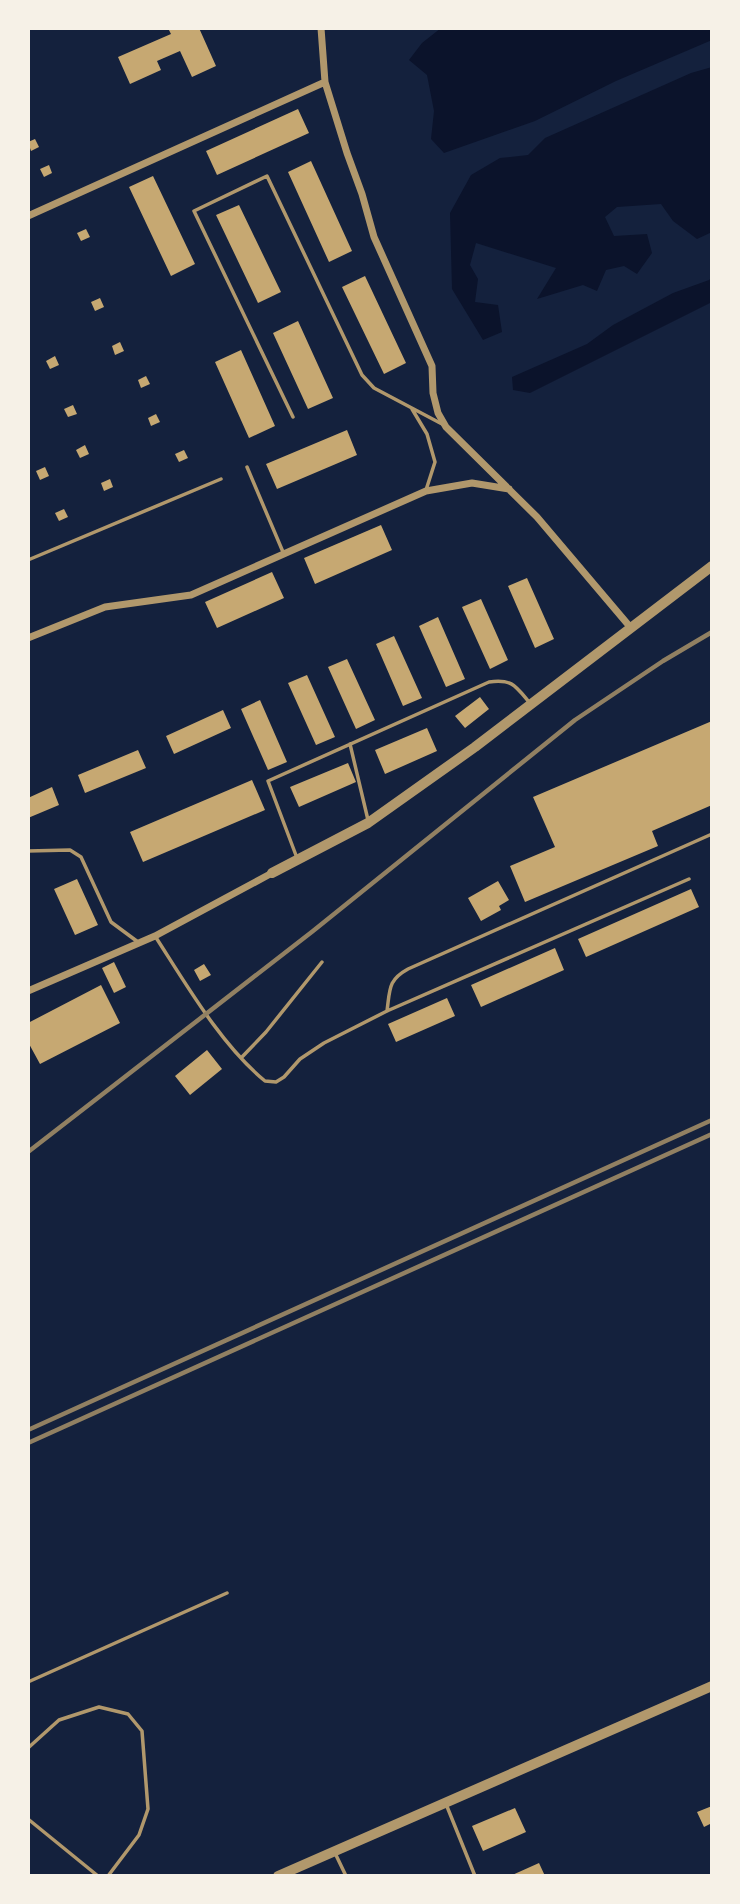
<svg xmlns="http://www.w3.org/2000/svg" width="740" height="1904" font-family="Raleway,sans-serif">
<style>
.water{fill:#0b132b}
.building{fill:#c6a872}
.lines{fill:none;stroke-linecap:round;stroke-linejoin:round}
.service{stroke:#b1986c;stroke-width:3.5}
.minor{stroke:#b1986c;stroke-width:7}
.tertiary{stroke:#b1986c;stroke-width:10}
.rail{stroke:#918062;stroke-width:4.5}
</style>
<rect width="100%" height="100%" fill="#14213d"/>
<!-- water -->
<path class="water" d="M 441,28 L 712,28 L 712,40 L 616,81 L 535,121 L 444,153 L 431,139 L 434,111 L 427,75 L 409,60 L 422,43 Z
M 712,67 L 712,232 L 697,239 L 673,221 L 661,204 L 617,207 L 605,217 L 614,236 L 647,234 L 652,253 L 637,274 L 624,266 L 606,270 L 597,291 L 583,285 L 537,299 L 556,268 L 476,243 L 470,265 L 478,279 L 475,302 L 498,305 L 502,332 L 483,340 L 452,289 L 450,213 L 471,175 L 500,158 L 528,155 L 545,138 L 691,73 Z
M 712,277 L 712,302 L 530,393 L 513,390 L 512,377 L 587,344 L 613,325 L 673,293 L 709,280 Z"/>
<!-- building -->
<path class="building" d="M 168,28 L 199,28 L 216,66 L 192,77 L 180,51 L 157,61 L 161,70 L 130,84 L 118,57 L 171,34 Z
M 298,109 L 309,133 L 217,175 L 206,151 Z
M 35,139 L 39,147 L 31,151 L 28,142 Z
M 311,161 L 352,251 L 329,262 L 288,172 Z
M 49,165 L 52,173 L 44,177 L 40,169 Z
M 153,176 L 195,264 L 171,276 L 129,187 Z
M 239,205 L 281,292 L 258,303 L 216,215 Z
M 86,229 L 90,237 L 81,241 L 77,233 Z
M 365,276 L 406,363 L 384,374 L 342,287 Z
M 100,298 L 104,307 L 95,311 L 91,302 Z
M 298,321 L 333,398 L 308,409 L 273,333 Z
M 120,342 L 124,351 L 115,355 L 112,346 Z
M 241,350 L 275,426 L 249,438 L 215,362 Z
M 55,356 L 59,365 L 50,369 L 46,361 Z
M 146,376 L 150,384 L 141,388 L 138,380 Z
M 73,405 L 77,414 L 68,417 L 64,409 Z
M 156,414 L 160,422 L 151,426 L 148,418 Z
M 347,430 L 357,455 L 277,489 L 266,464 Z
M 85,445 L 89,454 L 80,458 L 76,450 Z
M 184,450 L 188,458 L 179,462 L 175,454 Z
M 45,467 L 49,476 L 40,480 L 36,471 Z
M 110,479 L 113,487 L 104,491 L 101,483 Z
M 64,509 L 68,517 L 59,521 L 55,513 Z
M 381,525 L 392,550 L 315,584 L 304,558 Z
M 272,572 L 284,598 L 217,628 L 205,602 Z
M 527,578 L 554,639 L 535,648 L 508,586 Z
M 481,599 L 508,660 L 490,669 L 462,607 Z
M 438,617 L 465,679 L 446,687 L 419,626 Z
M 394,636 L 422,698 L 403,706 L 376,644 Z
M 347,659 L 375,720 L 356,729 L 328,667 Z
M 307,675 L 335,737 L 316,745 L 288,683 Z
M 480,697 L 489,709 L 465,728 L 455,716 Z
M 260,700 L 287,762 L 268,770 L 241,709 Z
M 223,710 L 231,728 L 174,754 L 166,736 Z
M 712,721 L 712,805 L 652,831 L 658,846 L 525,902 L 510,866 L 555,847 L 533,797 Z
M 427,728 L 437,751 L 385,774 L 375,750 Z
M 138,750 L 146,768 L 85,793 L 78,775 Z
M 348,763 L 356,782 L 299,807 L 290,787 Z
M 252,780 L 265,810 L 143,862 L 130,832 Z
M 52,787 L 59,805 L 28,818 L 28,798 Z
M 77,879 L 98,925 L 75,935 L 54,889 Z
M 498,881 L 509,900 L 499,906 L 501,910 L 481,921 L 468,898 Z
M 691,889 L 699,907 L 586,957 L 578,939 Z
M 555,948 L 564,970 L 481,1007 L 471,985 Z
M 114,962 L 126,987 L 114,993 L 102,968 Z
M 204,964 L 211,975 L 200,981 L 194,970 Z
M 101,985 L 120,1023 L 40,1064 L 28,1042 L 28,1023 Z
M 447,998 L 455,1016 L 396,1042 L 388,1024 Z
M 207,1050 L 222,1069 L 190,1095 L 175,1076 Z
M 712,1806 L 712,1823 L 704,1827 L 697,1812 Z
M 515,1808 L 526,1832 L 483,1851 L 472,1826 Z
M 539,1863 L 545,1876 L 510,1876 Z"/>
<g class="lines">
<!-- service -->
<path class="service" d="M 412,409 L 427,434 L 435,462 L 426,490
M 293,417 L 194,211 L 267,176 L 362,375 L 374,388 L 442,424
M 247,467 L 283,552
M 28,560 L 221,479
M 350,744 L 368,820
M 28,851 L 70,850 L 81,857 L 111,922 L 138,942
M 297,858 L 268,781 L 489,682 C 512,679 515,685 529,702
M 155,936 C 186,984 221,1045 265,1081 L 276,1082 L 284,1077 L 300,1059 L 324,1043 L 387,1011 L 689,879
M 387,1011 C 390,989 388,980 408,969 L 712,834
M 242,1057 L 266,1032 L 322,962
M 28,1682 L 227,1593
M 28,1748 L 59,1720 L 99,1707 L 128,1714 L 142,1731 L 148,1809 L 139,1835 L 108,1876
M 446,1804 L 475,1876
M 28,1819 L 98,1876
M 335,1853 L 346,1876"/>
<!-- minor -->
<path class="minor" d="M 321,28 L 325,82 L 347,153 L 362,194 L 374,237 L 432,366 L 433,393 L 438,413 L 446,427 L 537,517 L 631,628
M 28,216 L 325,82
M 28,638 L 105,607 L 191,595 L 426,491 L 472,483 L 509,489
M 28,991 L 155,936 L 272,873"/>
<!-- tertiary -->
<path class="tertiary" d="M 272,873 L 368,823 L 475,747 L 712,566
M 278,1876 L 712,1686"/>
<!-- rail -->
<path class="rail" d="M 28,1152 L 313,931 L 575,720 L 663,661 L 712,632
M 28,1430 L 712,1120
M 28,1443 L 712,1134"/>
</g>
<!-- border -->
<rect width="740" height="1904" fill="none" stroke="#f6f1e7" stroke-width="60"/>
</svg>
